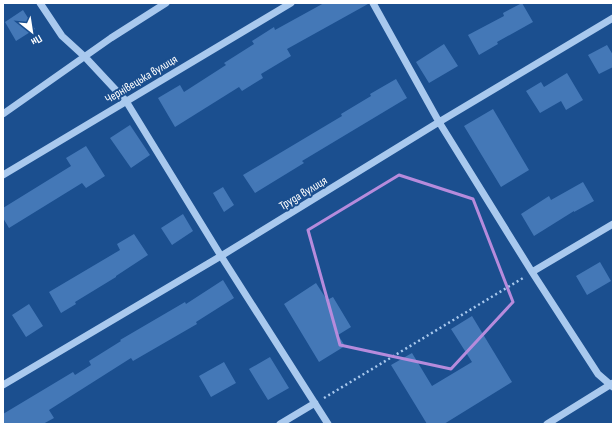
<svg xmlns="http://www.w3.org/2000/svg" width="616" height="427" font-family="'Sofia Sans Condensed',sans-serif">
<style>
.building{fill:#4478b7}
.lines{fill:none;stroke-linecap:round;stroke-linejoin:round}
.path{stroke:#a9c9ee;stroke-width:2.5;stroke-dasharray:2 3;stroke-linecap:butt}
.minor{stroke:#a9c9ee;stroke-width:7}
.marked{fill:none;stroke:#b68bdc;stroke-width:3;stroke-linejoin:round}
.labels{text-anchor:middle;stroke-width:4;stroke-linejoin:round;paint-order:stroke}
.street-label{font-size:12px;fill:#fff;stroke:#1b4f8f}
</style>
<rect width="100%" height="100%" fill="#1b4f8f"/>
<!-- building -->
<path class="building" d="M 324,3 L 368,3 L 368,4 L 287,49 L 291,56 L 261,74 L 263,78 L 242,91 L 239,87 L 175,127 L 158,98 L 180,85 L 184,92 L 226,65 L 224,63 L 254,44 L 252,41 L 274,27 L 275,30 Z
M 522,3 L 533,22 L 497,42 L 498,44 L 479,55 L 468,35 L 504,16 L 503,13 Z
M 23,10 L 35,29 L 16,41 L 5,22 Z
M 444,44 L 458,66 L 429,83 L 416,62 Z
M 607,45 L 613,55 L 613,67 L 599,74 L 588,55 Z
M 567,73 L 583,100 L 566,110 L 561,101 L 540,113 L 526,91 L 541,82 L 544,87 Z
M 396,79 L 407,98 L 302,161 L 304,163 L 255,193 L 243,175 L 342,116 L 341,114 L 371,96 L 370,94 Z
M 493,109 L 529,170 L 501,187 L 464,126 Z
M 130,125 L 150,155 L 131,168 L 110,138 Z
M 86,146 L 105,176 L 86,188 L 82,183 L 9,228 L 3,218 L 3,208 L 71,166 L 66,158 Z
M 583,182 L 594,201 L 574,212 L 574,211 L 534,236 L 521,214 L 549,196 L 551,200 Z
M 223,187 L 234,205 L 224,212 L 213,193 Z
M 183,214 L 193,231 L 172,245 L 161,228 Z
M 134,234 L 148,255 L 116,276 L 116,277 L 75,302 L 76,304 L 61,313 L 49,292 L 120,250 L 117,244 Z
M 600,262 L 611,281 L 587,295 L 576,276 Z
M 223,280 L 234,298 L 196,322 L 197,324 L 133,361 L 131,358 L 49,410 L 54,418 L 43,424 L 3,424 L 3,414 L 73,372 L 75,375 L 91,365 L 89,361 L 121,341 L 120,340 L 185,302 L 186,304 Z
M 316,283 L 327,300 L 333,297 L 351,327 L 338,335 L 345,346 L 319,362 L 284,304 Z
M 29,304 L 43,326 L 26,337 L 12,315 Z
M 472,316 L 512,382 L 444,424 L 427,424 L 391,365 L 412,353 L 432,386 L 472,362 L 451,329 Z
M 270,357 L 289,388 L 268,400 L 249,369 Z
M 224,362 L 236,383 L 211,397 L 199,376 Z"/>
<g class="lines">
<!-- path -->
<path class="path" d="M 324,398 L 523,278"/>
<!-- minor -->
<path class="minor" d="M 40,3 L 62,36 L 85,57 L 126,101 L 221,256 L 328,424
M 373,3 L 439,122 L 532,272 L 598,374 L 613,387
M 3,114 L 111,38 L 166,3
M 3,175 L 291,3
M 532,272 L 613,224
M 3,385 L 221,256 L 439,122 L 613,18
M 280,424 L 315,403
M 547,424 L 613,383"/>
</g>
<!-- marked area -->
<path class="marked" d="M 399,175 L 473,199 L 513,302 L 451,369 L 340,345 L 308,230 Z"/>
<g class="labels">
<!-- street labels -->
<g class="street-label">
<text transform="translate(141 79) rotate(-31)" y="4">Чернівецька вулиця</text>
<text transform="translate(303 193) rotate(-31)" y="4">Труда вулиця</text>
</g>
</g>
<!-- border -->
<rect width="616" height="427" fill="none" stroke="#ffffff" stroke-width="8"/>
<!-- north arrow -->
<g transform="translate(32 32) rotate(150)" stroke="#1b4f8f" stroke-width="3" paint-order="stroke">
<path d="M0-3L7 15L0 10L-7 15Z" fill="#ffffff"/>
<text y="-6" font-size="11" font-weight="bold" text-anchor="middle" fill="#ffffff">Пн</text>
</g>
</svg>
